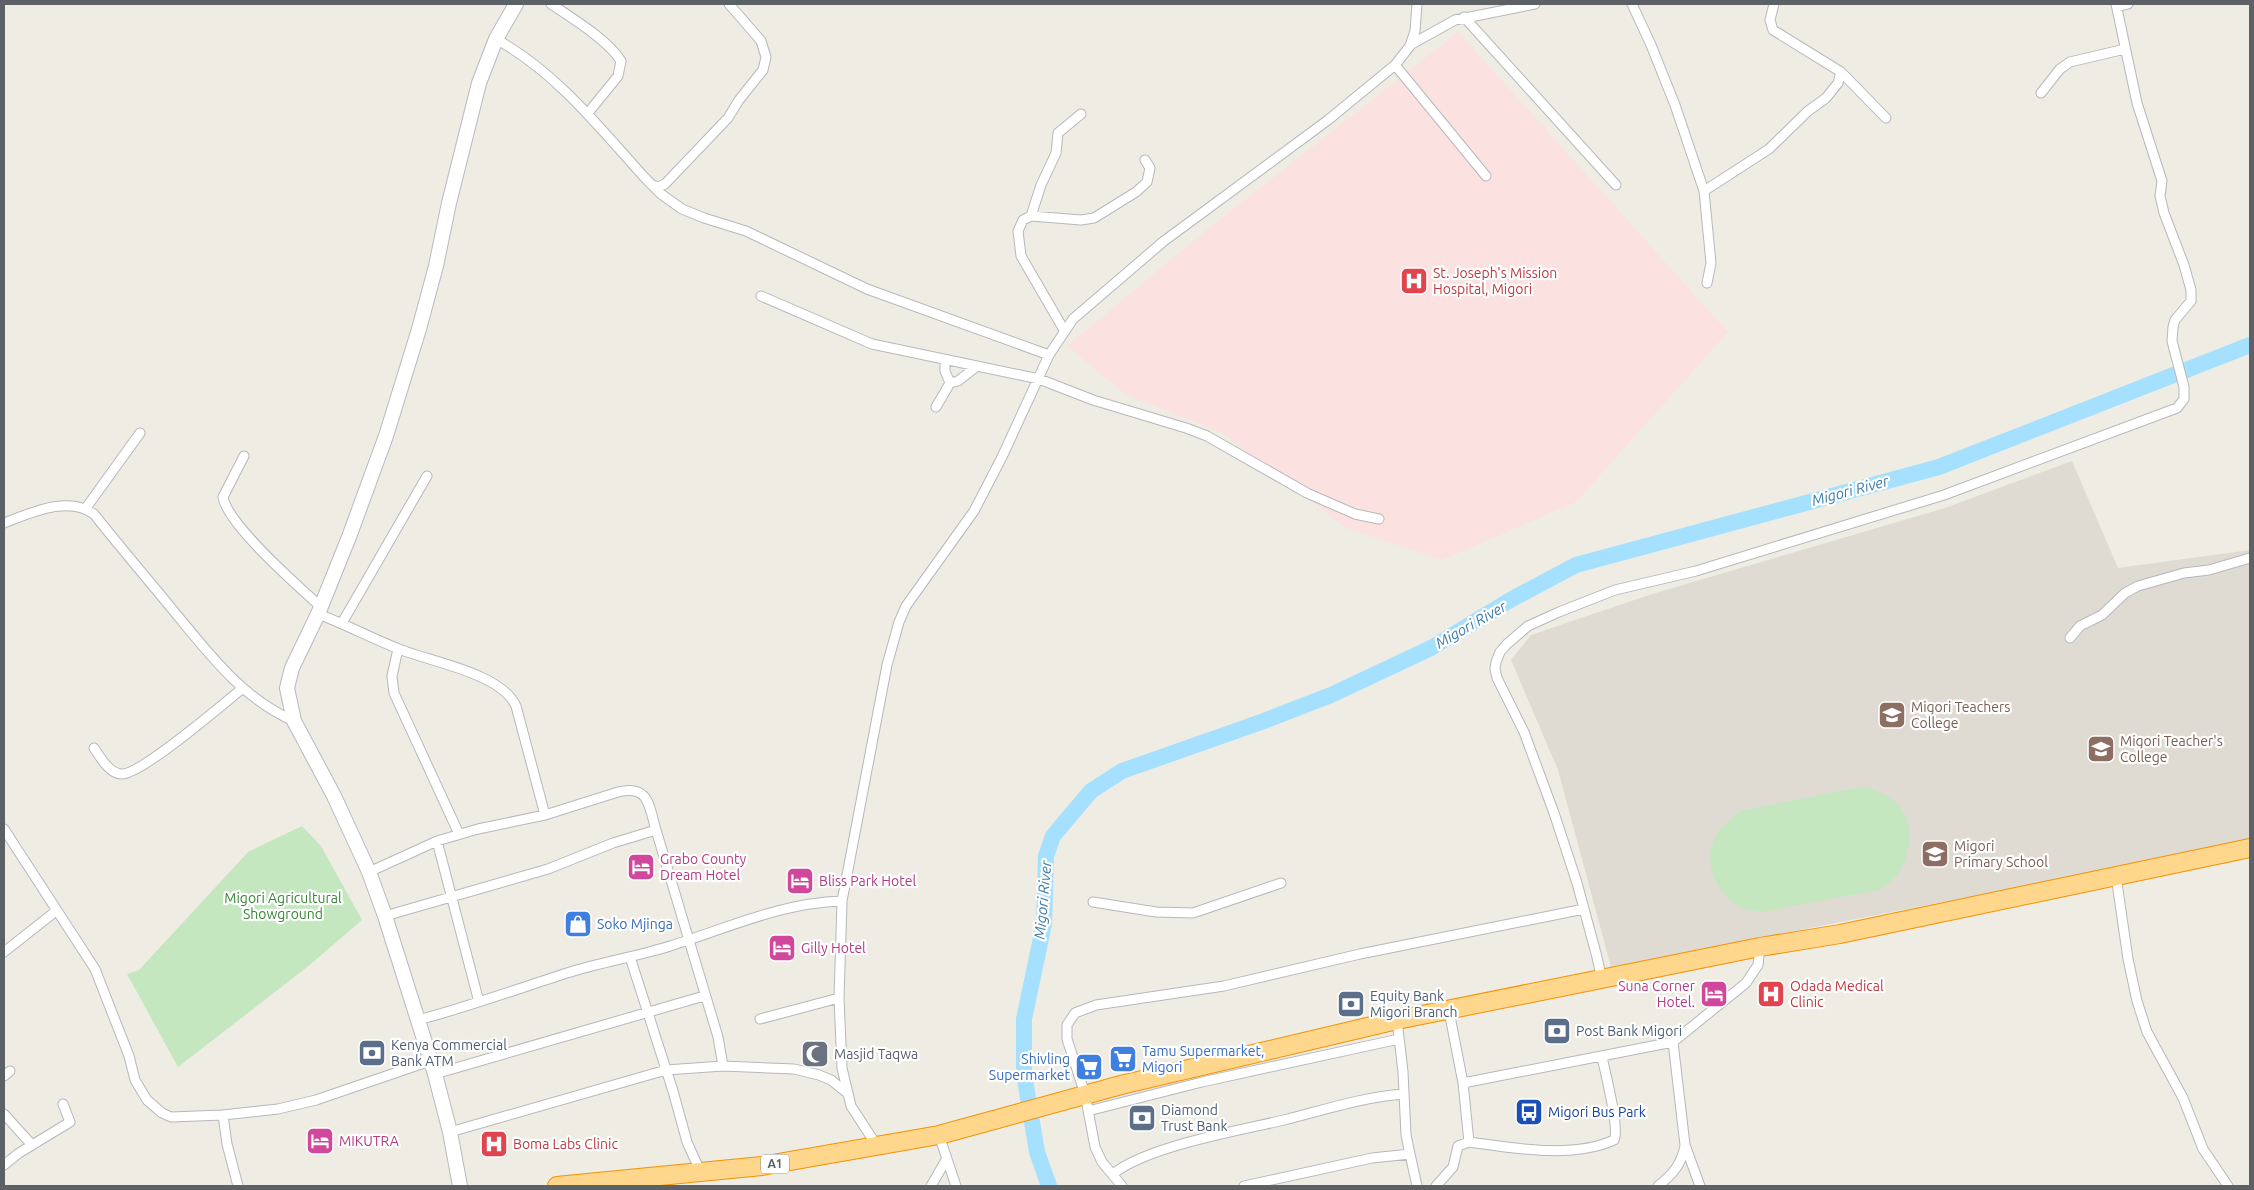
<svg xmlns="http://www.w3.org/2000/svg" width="2254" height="1190" font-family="Ubuntu,sans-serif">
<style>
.education{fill:#dfdbd2}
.medical{fill:#fce1e1}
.green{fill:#c4e7c0}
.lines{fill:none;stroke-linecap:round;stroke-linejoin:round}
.river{stroke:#a5e0ff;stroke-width:16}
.street-casing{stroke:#b5b8bc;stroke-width:11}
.secondary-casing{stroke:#b6babf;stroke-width:16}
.highway-casing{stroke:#f49100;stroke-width:20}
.street{stroke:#fff;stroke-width:9}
.secondary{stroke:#fff;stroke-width:14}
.highway{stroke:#ffd78c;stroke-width:18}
.labels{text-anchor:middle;stroke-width:4.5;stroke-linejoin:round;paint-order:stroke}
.shield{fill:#fff;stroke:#8d9093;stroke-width:1}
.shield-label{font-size:12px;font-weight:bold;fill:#5c6165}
.health-label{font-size:14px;fill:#be3a42;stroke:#fff;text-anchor:start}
.education-label{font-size:14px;fill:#785e54;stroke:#fff;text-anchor:start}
.hotel-label{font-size:14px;fill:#b23c85;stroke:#fff;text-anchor:start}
.park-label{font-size:14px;fill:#378633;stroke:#fff}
.shop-label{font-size:14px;fill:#366cbe;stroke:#fff;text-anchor:start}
.service-label{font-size:14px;fill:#4e5e75;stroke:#fff;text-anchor:start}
.worship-label{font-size:14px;fill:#5b616d;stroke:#fff;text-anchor:start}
.transit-label{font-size:14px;fill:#164399;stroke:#fff;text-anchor:start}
.water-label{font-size:15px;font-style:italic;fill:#3c7cab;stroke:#fff}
</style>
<rect width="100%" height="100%" fill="#efece4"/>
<!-- education -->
<path class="education" d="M 2072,461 L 2118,568 L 2250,550 L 2250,842 L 1611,967 L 1558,770 L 1511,660 L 1531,635 L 1652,594 L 1945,508 Z"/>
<!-- medical -->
<path class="medical" d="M 1458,32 L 1728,332 L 1576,502 L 1442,560 L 1346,528 L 1222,433 L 1125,394 L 1067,346 L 1208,229 Z"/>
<!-- green -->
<path class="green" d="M 1862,787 C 1882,791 1903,801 1908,823 C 1913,847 1904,878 1880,889 C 1870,893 1856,894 1846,896 C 1818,901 1790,907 1763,912 C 1758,911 1752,911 1747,910 C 1720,901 1702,866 1714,840 C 1719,828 1731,819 1740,811 Z
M 302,826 L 321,846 L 362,920 L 306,968 L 178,1067 L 127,974 L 139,970 L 248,852 Z"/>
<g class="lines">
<!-- river -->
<path class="river" d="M 1049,1186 L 1037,1152 L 1024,1074 L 1024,1019 L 1044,924 L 1046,856 L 1053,836 L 1091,791 L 1122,771 L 1264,721 L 1331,695 L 1431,648 L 1512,599 L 1576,565 L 1939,467 L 2250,345"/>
<!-- street casing -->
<g class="street-casing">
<path id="street" d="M 551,4 C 572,18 608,40 621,61 L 618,76 L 588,113
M 1632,4 L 1651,45 L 1675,105 L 1704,191 L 1711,263 L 1707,283
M 2117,7 L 2128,4
M 1464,17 L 1616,185
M 496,39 C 557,73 599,127 645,178 L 652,185 L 658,187 L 665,184 L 728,118 L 739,100 L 763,70 L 766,57 L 761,41 L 729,4
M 1410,45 L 1455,20 L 1535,4
M 1395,65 L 1486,176
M 1841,72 L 1886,118
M 2041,93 L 2060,69 L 2070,62 L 2125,49
M 653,186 L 661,194 L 682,209 L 704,218 L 746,231 L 867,289 L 1049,355
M 1704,191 L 1769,149 L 1808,111 L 1826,98 L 1838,83 L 1841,72 L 1773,30 L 1770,20 L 1774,4
M 1031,216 L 1041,185 L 1056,153 L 1058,133 L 1081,114
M 761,296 L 872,344 L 1039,379 L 1093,400 L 1186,428 L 1207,436 L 1307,493 L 1355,514 L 1379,519
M 1064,330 L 1021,256 L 1018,231 L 1023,220 L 1031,216 L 1081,220 L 1094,218 L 1136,192 L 1147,182 L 1150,168 L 1145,160
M 945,361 L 945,371 L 950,383
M 936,407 L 950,383 L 958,381 L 976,367
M 244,456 L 223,497 C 227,524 298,586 320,606
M 86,508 L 140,433
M 4,523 C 31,513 68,495 94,514 C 119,546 146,577 172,609 C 207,651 242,699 294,721
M 318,614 C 345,624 371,638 399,649 C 431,662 501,673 516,706 L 545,815
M 342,623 L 427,476
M 2070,638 L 2080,626 L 2102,615 L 2125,593 L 2138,586 L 2184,573 L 2209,570 L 2250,558
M 398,649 L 392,676 L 394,693 L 459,834
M 94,748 C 100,757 109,773 121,774 C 140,776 224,703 243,688
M 4,829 L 95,969 L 129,1056 L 135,1080 L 147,1100 L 162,1113 L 171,1117 L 223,1115 L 227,1144 L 238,1186
M 437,841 L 479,1002
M 369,872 L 437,841 L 478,829 L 545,815 L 618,792 C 649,784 649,806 656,830 L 718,1037 L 723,1066
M 2116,876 L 2128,959 L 2137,1001 L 2147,1032 L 2183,1098 L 2203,1149 L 2228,1186
M 1093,902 L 1156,912 L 1193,913 L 1281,883
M 385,916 L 548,869 L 613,843 L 656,830
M 4,952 L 56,911
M 630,957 L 673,1091 L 687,1142 L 701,1173
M 1602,980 L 1597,957 L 1577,883 L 1554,813 L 1524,732 L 1497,678 L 1495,669 L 1496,662 L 1500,652 L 1507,644 L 1528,626 L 1559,612 L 1615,590 L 1696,571 L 1944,495 L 2177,408 L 2184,399 L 2184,387 L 2172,341 L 2173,327 L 2175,320 L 2191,301 L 2191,290 L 2184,265 L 2164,213 L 2160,196 L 2162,181 L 2137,103 L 2116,4
M 760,1019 L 839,998
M 418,1020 C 468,1007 517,989 567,973 C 600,962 636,957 670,946 C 728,928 780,903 842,901
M 1397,1020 L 1403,1072 L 1406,1135 L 1410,1154
M 435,1074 L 704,996
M 4,1076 L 10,1071
M 1463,1083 L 1673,1042
M 1088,1111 L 1202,1082 L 1399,1039
M 4,1114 L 32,1145
M 223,1115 L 278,1109 L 316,1100 L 430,1061
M 450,1132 L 666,1070 L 723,1066 L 794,1069 L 819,1075 L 831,1080 L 846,1092
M 939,1135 L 956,1186
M 1469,1142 C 1512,1148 1573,1159 1614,1140 C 1620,1129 1605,1072 1602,1057
M 877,1146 L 851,1106 L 842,1068 L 839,998 L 842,901 L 887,665 L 899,622 L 906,606 L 974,511 L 1002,457 L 1049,355 L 1073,319 L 1164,241 L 1328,120 L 1395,65 L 1410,46 L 1415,31 L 1417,4
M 4,1165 L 19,1153 L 70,1122 L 63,1104
M 1113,1174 C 1148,1146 1238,1131 1284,1120 C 1324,1110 1362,1097 1404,1094
M 931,1186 L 946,1160
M 1122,1186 L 1102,1162 L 1095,1147 L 1085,1094 L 1067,1039 L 1067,1025 L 1075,1013 L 1096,1005 L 1224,986 L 1360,954 L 1584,909
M 1244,1186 L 1372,1158 L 1410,1154 L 1417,1186
M 1436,1186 L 1453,1167 L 1458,1146 L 1469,1142 L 1463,1083 L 1449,1011
M 1658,1186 C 1673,1174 1681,1165 1685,1146
M 1700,1186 L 1685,1145 L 1673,1042 L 1746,983 L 1758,965 L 1760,947"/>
</g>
<!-- secondary casing -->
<g class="secondary-casing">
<path id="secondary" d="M 460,1186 L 450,1132 L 435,1074 L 385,916 L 369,872 L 334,796 L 294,721 L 287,688 L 292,668 L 318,614 L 349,537 L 386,436 L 419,329 L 436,266 L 449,203 L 479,83 L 496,39 L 516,4"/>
</g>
<!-- highway casing -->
<g class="highway-casing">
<path id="highway" d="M 557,1186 L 762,1166 L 939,1135 L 1121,1085 L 1397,1020 L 1760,947 L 1840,934 L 2250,848"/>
</g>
<!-- street -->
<use href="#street" class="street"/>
<!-- secondary -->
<use href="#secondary" class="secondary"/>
<!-- highway -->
<use href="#highway" class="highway"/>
</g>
<!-- icons -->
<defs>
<g id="hospital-square" transform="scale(1.4375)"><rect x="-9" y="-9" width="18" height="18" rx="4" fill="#e0444e" stroke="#fff"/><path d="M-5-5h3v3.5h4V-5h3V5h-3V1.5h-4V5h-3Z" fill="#fff"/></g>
<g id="university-square" transform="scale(1.4375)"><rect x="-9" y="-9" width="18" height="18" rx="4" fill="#8d6e63" stroke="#fff"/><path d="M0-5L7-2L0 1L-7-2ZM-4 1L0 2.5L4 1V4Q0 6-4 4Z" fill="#fff"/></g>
<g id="school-square" transform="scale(1.4375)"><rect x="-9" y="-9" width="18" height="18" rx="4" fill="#8d6e63" stroke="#fff"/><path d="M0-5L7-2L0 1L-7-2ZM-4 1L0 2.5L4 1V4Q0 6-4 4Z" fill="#fff"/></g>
<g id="hotel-square" transform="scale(1.4375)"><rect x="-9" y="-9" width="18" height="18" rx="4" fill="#d1479c" stroke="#fff"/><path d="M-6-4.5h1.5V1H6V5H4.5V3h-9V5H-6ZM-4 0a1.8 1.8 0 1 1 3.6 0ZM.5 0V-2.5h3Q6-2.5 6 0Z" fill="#fff"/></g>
<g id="shop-square" transform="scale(1.4375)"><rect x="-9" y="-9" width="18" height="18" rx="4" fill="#3f7fe0" stroke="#fff"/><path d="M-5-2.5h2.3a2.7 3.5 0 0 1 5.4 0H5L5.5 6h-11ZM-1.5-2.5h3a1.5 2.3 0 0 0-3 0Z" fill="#fff"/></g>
<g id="bank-square" transform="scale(1.4375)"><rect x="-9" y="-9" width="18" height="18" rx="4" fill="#5c6f8a" stroke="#fff"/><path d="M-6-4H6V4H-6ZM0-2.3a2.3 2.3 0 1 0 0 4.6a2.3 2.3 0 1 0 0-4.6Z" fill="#fff"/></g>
<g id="mosque-square" transform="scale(1.4375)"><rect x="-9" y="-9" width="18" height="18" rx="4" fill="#6b7280" stroke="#fff"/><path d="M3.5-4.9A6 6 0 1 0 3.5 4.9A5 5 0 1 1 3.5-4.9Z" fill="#fff"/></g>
<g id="supermarket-square" transform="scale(1.4375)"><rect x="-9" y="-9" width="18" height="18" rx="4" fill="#3f7fe0" stroke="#fff"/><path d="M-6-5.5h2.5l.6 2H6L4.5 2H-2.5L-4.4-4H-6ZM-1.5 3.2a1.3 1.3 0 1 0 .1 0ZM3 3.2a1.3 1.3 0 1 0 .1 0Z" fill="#fff"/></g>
<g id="bus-square" transform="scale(1.4375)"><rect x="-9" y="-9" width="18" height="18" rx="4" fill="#1a4fb4" stroke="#fff"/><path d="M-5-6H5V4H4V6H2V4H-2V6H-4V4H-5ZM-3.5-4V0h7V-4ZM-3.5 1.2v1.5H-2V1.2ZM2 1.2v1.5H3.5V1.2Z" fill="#fff"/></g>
</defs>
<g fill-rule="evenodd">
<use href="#hospital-square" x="1414" y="281"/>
<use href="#university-square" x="1892" y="715"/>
<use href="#university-square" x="2101" y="749"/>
<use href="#school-square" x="1935" y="854"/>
<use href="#hotel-square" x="641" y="867"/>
<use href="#hotel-square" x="800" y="881"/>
<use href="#shop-square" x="578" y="924"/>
<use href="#hotel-square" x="782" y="948"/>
<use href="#hotel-square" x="1714" y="994"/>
<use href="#hospital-square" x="1771" y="994"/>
<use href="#bank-square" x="1351" y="1004"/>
<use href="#bank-square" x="1557" y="1031"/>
<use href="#bank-square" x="372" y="1053"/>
<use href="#mosque-square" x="815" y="1054"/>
<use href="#supermarket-square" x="1123" y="1059"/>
<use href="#supermarket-square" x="1089" y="1067"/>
<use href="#bus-square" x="1529" y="1112"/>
<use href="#bank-square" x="1142" y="1118"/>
<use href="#hotel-square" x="320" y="1141"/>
<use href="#hospital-square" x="494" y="1144"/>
</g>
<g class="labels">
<!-- shield labels -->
<rect class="shield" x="761" y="1154.5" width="28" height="19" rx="4"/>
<g class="shield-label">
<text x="775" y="1168">A1</text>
</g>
<!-- health labels -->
<g class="health-label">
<text x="1433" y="278">St. Joseph's Mission<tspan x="1433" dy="16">Hospital, Migori</tspan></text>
<text x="1790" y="991">Odada Medical<tspan x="1790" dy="16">Clinic</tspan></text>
<text x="513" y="1149">Boma Labs Clinic</text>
</g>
<!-- education labels -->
<g class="education-label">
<text x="1911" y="712">Migori Teachers<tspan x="1911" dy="16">College</tspan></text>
<text x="2120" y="746">Migori Teacher's<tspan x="2120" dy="16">College</tspan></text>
<text x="1954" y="851">Migori<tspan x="1954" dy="16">Primary School</tspan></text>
</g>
<!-- hotel labels -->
<g class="hotel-label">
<text x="660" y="864">Grabo County<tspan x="660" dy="16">Dream Hotel</tspan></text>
<text x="819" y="886">Bliss Park Hotel</text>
<text x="801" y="953">Gilly Hotel</text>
<text x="1695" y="991" text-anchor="end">Suna Corner<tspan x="1695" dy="16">Hotel.</tspan></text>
<text x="339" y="1146">MIKUTRA</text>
</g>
<!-- park labels -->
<g class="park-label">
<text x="283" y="903">Migori Agricultural<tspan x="283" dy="16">Showground</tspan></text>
</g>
<!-- shop labels -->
<g class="shop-label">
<text x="597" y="929">Soko Mjinga</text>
<text x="1142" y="1056">Tamu Supermarket,<tspan x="1142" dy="16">Migori</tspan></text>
<text x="1070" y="1064" text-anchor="end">Shivling<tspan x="1070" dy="16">Supermarket</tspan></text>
</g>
<!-- service labels -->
<g class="service-label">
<text x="1370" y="1001">Equity Bank<tspan x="1370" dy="16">Migori Branch</tspan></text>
<text x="1576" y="1036">Post Bank Migori</text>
<text x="391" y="1050">Kenya Commercial<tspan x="391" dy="16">Bank ATM</tspan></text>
<text x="1161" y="1115">Diamond<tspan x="1161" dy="16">Trust Bank</tspan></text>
</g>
<!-- worship labels -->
<g class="worship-label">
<text x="834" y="1059">Masjid Taqwa</text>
</g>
<!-- transit labels -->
<g class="transit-label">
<text x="1548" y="1117">Migori Bus Park</text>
</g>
<!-- water labels -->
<g class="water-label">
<text transform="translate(1850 491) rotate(-15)" y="5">Migori River</text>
<text transform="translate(1471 625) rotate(-30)" y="5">Migori River</text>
<text transform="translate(1043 900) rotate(-85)" y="5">Migori River</text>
</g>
</g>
<!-- border -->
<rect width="2254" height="1190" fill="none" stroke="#5c6165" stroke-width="10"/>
</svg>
